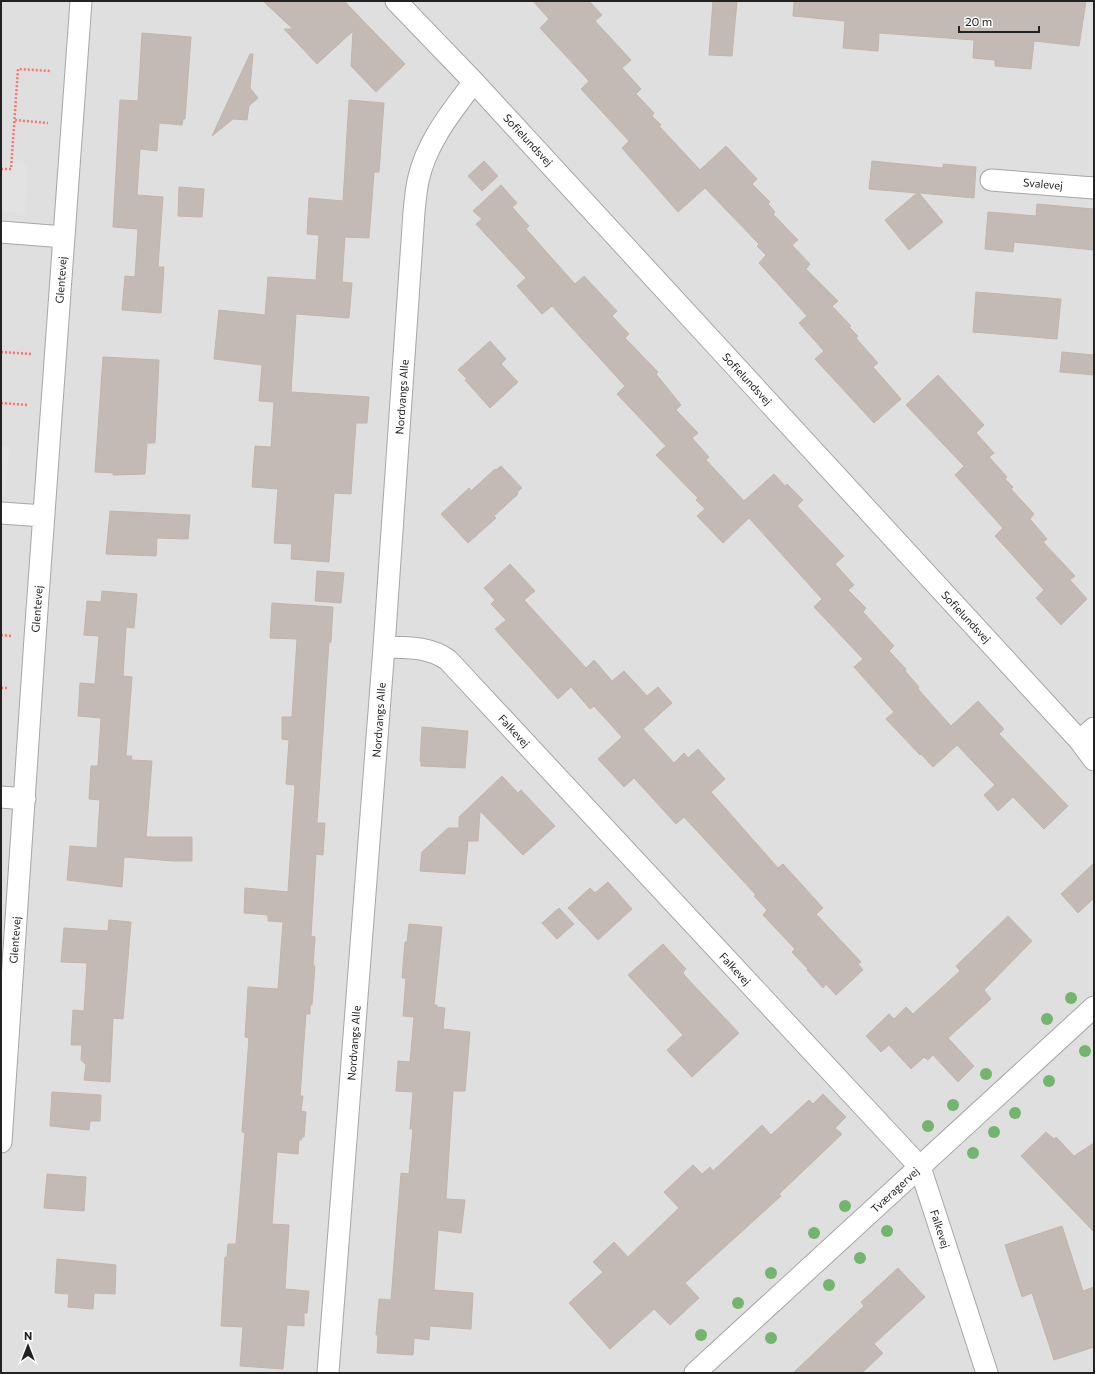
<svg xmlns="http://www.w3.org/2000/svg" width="1095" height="1374" font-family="Commissioner,sans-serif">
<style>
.residential{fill:#e0dfdf}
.parking{fill:#e2e2e2}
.building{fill:#c3bab5;stroke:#c4b4ab}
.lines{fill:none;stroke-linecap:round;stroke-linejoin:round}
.street-casing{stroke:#a6a6a6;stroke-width:23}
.path{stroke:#fb7370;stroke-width:2.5;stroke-dasharray:2 2;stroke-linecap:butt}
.street{stroke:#fff;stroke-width:21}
.tree{fill:#73b46f}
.labels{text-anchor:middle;stroke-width:3.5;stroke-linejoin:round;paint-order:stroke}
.street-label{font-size:11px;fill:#222;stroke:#fff}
</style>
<rect width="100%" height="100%" fill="#f2eee9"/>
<!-- residential -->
<path class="residential" d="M 1,1 L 1094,1 L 1094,1373 L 1,1373 Z"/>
<!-- parking -->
<path class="parking" d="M 1,162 L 28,164 L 25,213 L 1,211 Z
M 1,447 L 9,447 L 5,497 L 1,497 Z"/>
<!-- building -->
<path class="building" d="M 263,1 L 344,1 L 405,64 L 376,92 L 351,66 L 353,31 L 317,64 L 284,29 L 293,29 Z
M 533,1 L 589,1 L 602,15 L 595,21 L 631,60 L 622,68 L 641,89 L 636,94 L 654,113 L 652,116 L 661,125 L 659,126 L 700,170 L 726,146 L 757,179 L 752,184 L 770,202 L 768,204 L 775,212 L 773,214 L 798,240 L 792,245 L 810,264 L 806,269 L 838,301 L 832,306 L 851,326 L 849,327 L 858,336 L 856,338 L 878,363 L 873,367 L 901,399 L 874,423 L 815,359 L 824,351 L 799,323 L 807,316 L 759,263 L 766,255 L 757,246 L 759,244 L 705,188 L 678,212 L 622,148 L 629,141 L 581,89 L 589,81 L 540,28 L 549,19 Z
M 713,1 L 737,1 L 732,56 L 709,55 Z
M 794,1 L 1086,1 L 1079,46 L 1034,41 L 1031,69 L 995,66 L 995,60 L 973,58 L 974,40 L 879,33 L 878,51 L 843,48 L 845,21 L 793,16 Z
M 142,33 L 191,37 L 185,119 L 183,119 L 182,125 L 159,123 L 157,151 L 140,149 L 137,195 L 163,197 L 158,267 L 164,267 L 161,313 L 122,310 L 125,276 L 135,277 L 138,229 L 113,227 L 120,100 L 138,101 Z
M 250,54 L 253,54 L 250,88 L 258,98 L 249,106 L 247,120 L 233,119 L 212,136 Z
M 349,100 L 384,103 L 379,172 L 374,172 L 369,238 L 345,237 L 342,282 L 352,283 L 349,318 L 296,314 L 291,392 L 369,397 L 367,423 L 356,423 L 351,494 L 334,493 L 329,562 L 291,559 L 292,544 L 274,543 L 278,489 L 252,487 L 255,446 L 271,447 L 274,402 L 259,401 L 262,365 L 214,359 L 219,310 L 265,315 L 268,277 L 316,280 L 319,235 L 307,234 L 309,198 L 343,201 Z
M 484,161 L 498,176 L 482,191 L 468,176 Z
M 872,161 L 943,168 L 943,164 L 976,167 L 974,198 L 919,193 L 943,222 L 909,250 L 885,220 L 917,193 L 869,189 Z
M 501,185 L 517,203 L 512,207 L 529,226 L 526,229 L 575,284 L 584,276 L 617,311 L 612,316 L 629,334 L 625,338 L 658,372 L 656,374 L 681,405 L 676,410 L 698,433 L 692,438 L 709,457 L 706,460 L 744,501 L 774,474 L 785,486 L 787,484 L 803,500 L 797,506 L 844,556 L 835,564 L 854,585 L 848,590 L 866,608 L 863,612 L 894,646 L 889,651 L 906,669 L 905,671 L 919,687 L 918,689 L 951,726 L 978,701 L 1004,729 L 999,734 L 1068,806 L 1044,829 L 1013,797 L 998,811 L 984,795 L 995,785 L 957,745 L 933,767 L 921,754 L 920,755 L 886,719 L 894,712 L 854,667 L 863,659 L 814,607 L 822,599 L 749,518 L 723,543 L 697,516 L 705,509 L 696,500 L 698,498 L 656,455 L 666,446 L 617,394 L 625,386 L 552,306 L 542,314 L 517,286 L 526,278 L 476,224 L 482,219 L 473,211 Z
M 179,187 L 204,189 L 202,217 L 178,216 Z
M 1037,204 L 1094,209 L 1094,250 L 1014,242 L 1013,252 L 985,249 L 988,212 L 1036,216 Z
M 976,292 L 1061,299 L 1057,339 L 973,332 Z
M 490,341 L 506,359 L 501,364 L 518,382 L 490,408 L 465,380 L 467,379 L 458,370 Z
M 1062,352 L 1094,355 L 1094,375 L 1060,372 Z
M 103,357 L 159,360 L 155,443 L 147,443 L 145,474 L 113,475 L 113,473 L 95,472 Z
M 938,375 L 984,425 L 976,433 L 994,453 L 989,457 L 1007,477 L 1005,479 L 1013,487 L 1011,489 L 1034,514 L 1030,519 L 1047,539 L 1043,542 L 1075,576 L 1070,580 L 1087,599 L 1061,625 L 1036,598 L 1044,590 L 995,536 L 1003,528 L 955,475 L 964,466 L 906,405 Z
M 501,466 L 522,488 L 517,492 L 518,494 L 494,516 L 496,518 L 468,543 L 441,514 L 469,488 L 471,491 L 495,469 L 496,470 Z
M 110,511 L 190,515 L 188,539 L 157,538 L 156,556 L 106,554 Z
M 510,564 L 535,591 L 524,600 L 586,668 L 594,660 L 612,681 L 624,671 L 647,696 L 658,687 L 672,703 L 643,729 L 674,763 L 684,753 L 688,758 L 698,749 L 725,779 L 711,792 L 778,868 L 783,864 L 823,908 L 816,914 L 861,962 L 858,964 L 863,970 L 836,995 L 826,984 L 823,988 L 807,970 L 808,969 L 792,952 L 795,949 L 763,915 L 767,910 L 754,896 L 756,895 L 684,817 L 676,824 L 634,778 L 624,787 L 598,759 L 622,737 L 594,706 L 590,709 L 571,687 L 558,699 L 495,629 L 506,620 L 491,604 L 495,600 L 484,588 Z
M 317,571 L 344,573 L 341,603 L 315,601 Z
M 102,591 L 137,594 L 134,628 L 126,627 L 123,676 L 132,677 L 126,756 L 132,756 L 131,760 L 152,761 L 146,837 L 192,837 L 192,861 L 173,861 L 124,857 L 122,887 L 67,880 L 70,846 L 97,848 L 100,800 L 89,799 L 91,766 L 98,766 L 101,718 L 78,716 L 80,683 L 95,684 L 99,636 L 84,635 L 87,601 L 101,602 Z
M 272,603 L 333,607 L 331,642 L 329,642 L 317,823 L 325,823 L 323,855 L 316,854 L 311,936 L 315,937 L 313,966 L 315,966 L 312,1005 L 310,1005 L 310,1014 L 306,1014 L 300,1096 L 303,1096 L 301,1111 L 306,1112 L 304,1137 L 302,1137 L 301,1140 L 299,1140 L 298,1154 L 277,1152 L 272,1224 L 289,1225 L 285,1289 L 309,1291 L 307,1313 L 304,1313 L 304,1326 L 287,1325 L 283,1369 L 240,1366 L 243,1327 L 221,1326 L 225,1257 L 227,1257 L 228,1244 L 236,1244 L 245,1133 L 242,1132 L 249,1038 L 245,1037 L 248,987 L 278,989 L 283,922 L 268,921 L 268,915 L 244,913 L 245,888 L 288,892 L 295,785 L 286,784 L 289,740 L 282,739 L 282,717 L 292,717 L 297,639 L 270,638 Z
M 422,727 L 468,731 L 465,768 L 421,766 L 421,762 L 420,761 Z
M 502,776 L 518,793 L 521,790 L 555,826 L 523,855 L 480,811 L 478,841 L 468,841 L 465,874 L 420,871 L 422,852 L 448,828 L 459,828 L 459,817 Z
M 1094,863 L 1094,898 L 1078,913 L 1061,894 Z
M 608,882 L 632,909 L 598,940 L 568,908 L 590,888 L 595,893 Z
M 559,908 L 574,924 L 557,939 L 542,923 Z
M 1008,916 L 1032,941 L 984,990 L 991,999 L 948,1038 L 974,1066 L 958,1082 L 933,1055 L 928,1060 L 924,1057 L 911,1069 L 889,1045 L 881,1052 L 866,1036 L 889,1014 L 894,1019 L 906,1007 L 913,1014 L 960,971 L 956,966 Z
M 109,920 L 131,922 L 123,1019 L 113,1018 L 110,1082 L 84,1080 L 86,1065 L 81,1060 L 82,1045 L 71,1045 L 73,1010 L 84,1011 L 87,963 L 61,962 L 64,928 L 108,931 Z
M 409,924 L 442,927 L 434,1005 L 437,1005 L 437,1007 L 445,1008 L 443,1029 L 470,1032 L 465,1091 L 453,1091 L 446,1199 L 465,1200 L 461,1233 L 438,1230 L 434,1290 L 473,1293 L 471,1329 L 430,1326 L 429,1340 L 414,1338 L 413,1355 L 377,1353 L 378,1335 L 376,1335 L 379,1299 L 391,1300 L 401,1173 L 409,1174 L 413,1129 L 410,1129 L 413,1092 L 396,1091 L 398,1061 L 410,1062 L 414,1017 L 403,1016 L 406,978 L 402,978 L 405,942 L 407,942 Z
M 663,944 L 686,969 L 683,972 L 684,975 L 739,1033 L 692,1077 L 667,1050 L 683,1035 L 628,975 Z
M 52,1092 L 101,1095 L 100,1121 L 90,1121 L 89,1130 L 50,1126 Z
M 823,1094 L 846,1117 L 835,1128 L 842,1134 L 779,1194 L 781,1196 L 685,1283 L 699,1298 L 670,1325 L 654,1309 L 610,1349 L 569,1303 L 603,1272 L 593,1262 L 614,1242 L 628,1257 L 679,1208 L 664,1192 L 693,1165 L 702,1174 L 710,1167 L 713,1171 L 762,1125 L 771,1135 L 809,1100 L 813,1104 Z
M 1046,1132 L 1054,1139 L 1056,1137 L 1074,1156 L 1094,1143 L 1094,1232 L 1021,1156 Z
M 47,1174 L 86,1177 L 84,1211 L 44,1208 Z
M 1062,1226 L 1083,1291 L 1094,1287 L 1094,1347 L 1054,1360 L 1032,1293 L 1022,1297 L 1005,1245 Z
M 57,1259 L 116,1265 L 115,1294 L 94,1293 L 93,1309 L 68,1307 L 69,1294 L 55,1293 Z
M 898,1268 L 925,1297 L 874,1344 L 883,1353 L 862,1373 L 793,1373 L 864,1306 L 861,1302 Z"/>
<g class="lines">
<!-- street casing -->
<g class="street-casing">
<path id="street" d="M 396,1 L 474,82 L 1080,741 L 1094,760
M 991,180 L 1094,188
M 1,232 L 64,237
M 1,513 L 44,516
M 384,647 C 408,648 428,646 448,660 L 920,1167 L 987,1373
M 1080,741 L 1094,728
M 1,797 L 25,799
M 1,1142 L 35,638 L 81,1
M 328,1373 L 384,647 L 414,212 C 415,202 416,191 418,181 C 426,143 451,112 474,82
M 695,1373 L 1094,1007"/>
</g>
<!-- path -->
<path class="path" d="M 15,120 L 48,123
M 1,169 L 11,169 L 18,69 L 51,71
M 1,352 L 31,354
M 1,403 L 28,405
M 1,635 L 11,636
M 1,688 L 7,688"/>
<!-- street -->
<use href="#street" class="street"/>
</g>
<!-- trees -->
<g class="tree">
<circle cx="1071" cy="998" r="6"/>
<circle cx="1047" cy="1019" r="6"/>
<circle cx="1085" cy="1051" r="6"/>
<circle cx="986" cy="1074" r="6"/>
<circle cx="1049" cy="1081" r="6"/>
<circle cx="953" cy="1105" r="6"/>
<circle cx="1015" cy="1113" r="6"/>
<circle cx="928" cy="1126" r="6"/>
<circle cx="994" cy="1132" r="6"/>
<circle cx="973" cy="1153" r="6"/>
<circle cx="845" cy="1206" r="6"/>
<circle cx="887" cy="1231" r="6"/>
<circle cx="814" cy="1233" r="6"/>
<circle cx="860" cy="1258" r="6"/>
<circle cx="771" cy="1273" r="6"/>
<circle cx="829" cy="1285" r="6"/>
<circle cx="738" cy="1303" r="6"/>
<circle cx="701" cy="1335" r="6"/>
<circle cx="771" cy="1338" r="6"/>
</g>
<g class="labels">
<!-- street labels -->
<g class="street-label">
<text transform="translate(528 140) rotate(47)" y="4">Sofielundsvej</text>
<text transform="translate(1043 184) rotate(5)" y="4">Svalevej</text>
<text transform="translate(61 280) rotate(-86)" y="4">Glentevej</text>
<text transform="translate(747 379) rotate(47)" y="4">Sofielundsvej</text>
<text transform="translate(402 397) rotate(-86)" y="4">Nordvangs Alle</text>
<text transform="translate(37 609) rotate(-86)" y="4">Glentevej</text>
<text transform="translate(966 617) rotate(47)" y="4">Sofielundsvej</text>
<text transform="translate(379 720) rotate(-86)" y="4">Nordvangs Alle</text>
<text transform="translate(514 731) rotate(47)" y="4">Falkevej</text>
<text transform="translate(15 940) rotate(-86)" y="4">Glentevej</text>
<text transform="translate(735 969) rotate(47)" y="4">Falkevej</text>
<text transform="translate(354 1043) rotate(-86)" y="4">Nordvangs Alle</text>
<text transform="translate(895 1190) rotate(-43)" y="4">Tværagervej</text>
<text transform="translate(940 1229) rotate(72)" y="4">Falkevej</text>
</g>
</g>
<!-- border -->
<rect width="1095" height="1374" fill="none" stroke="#222222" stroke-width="4"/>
<!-- north arrow -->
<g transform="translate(28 1346)" stroke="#ffffff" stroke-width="3" paint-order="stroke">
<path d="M0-3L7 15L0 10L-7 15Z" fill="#222222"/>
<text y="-6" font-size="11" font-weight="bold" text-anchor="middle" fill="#222222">N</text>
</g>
<!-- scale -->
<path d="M959 26v6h80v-6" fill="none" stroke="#222222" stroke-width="2"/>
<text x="965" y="26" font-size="12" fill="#222222" stroke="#ffffff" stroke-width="3" paint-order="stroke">20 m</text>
</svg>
